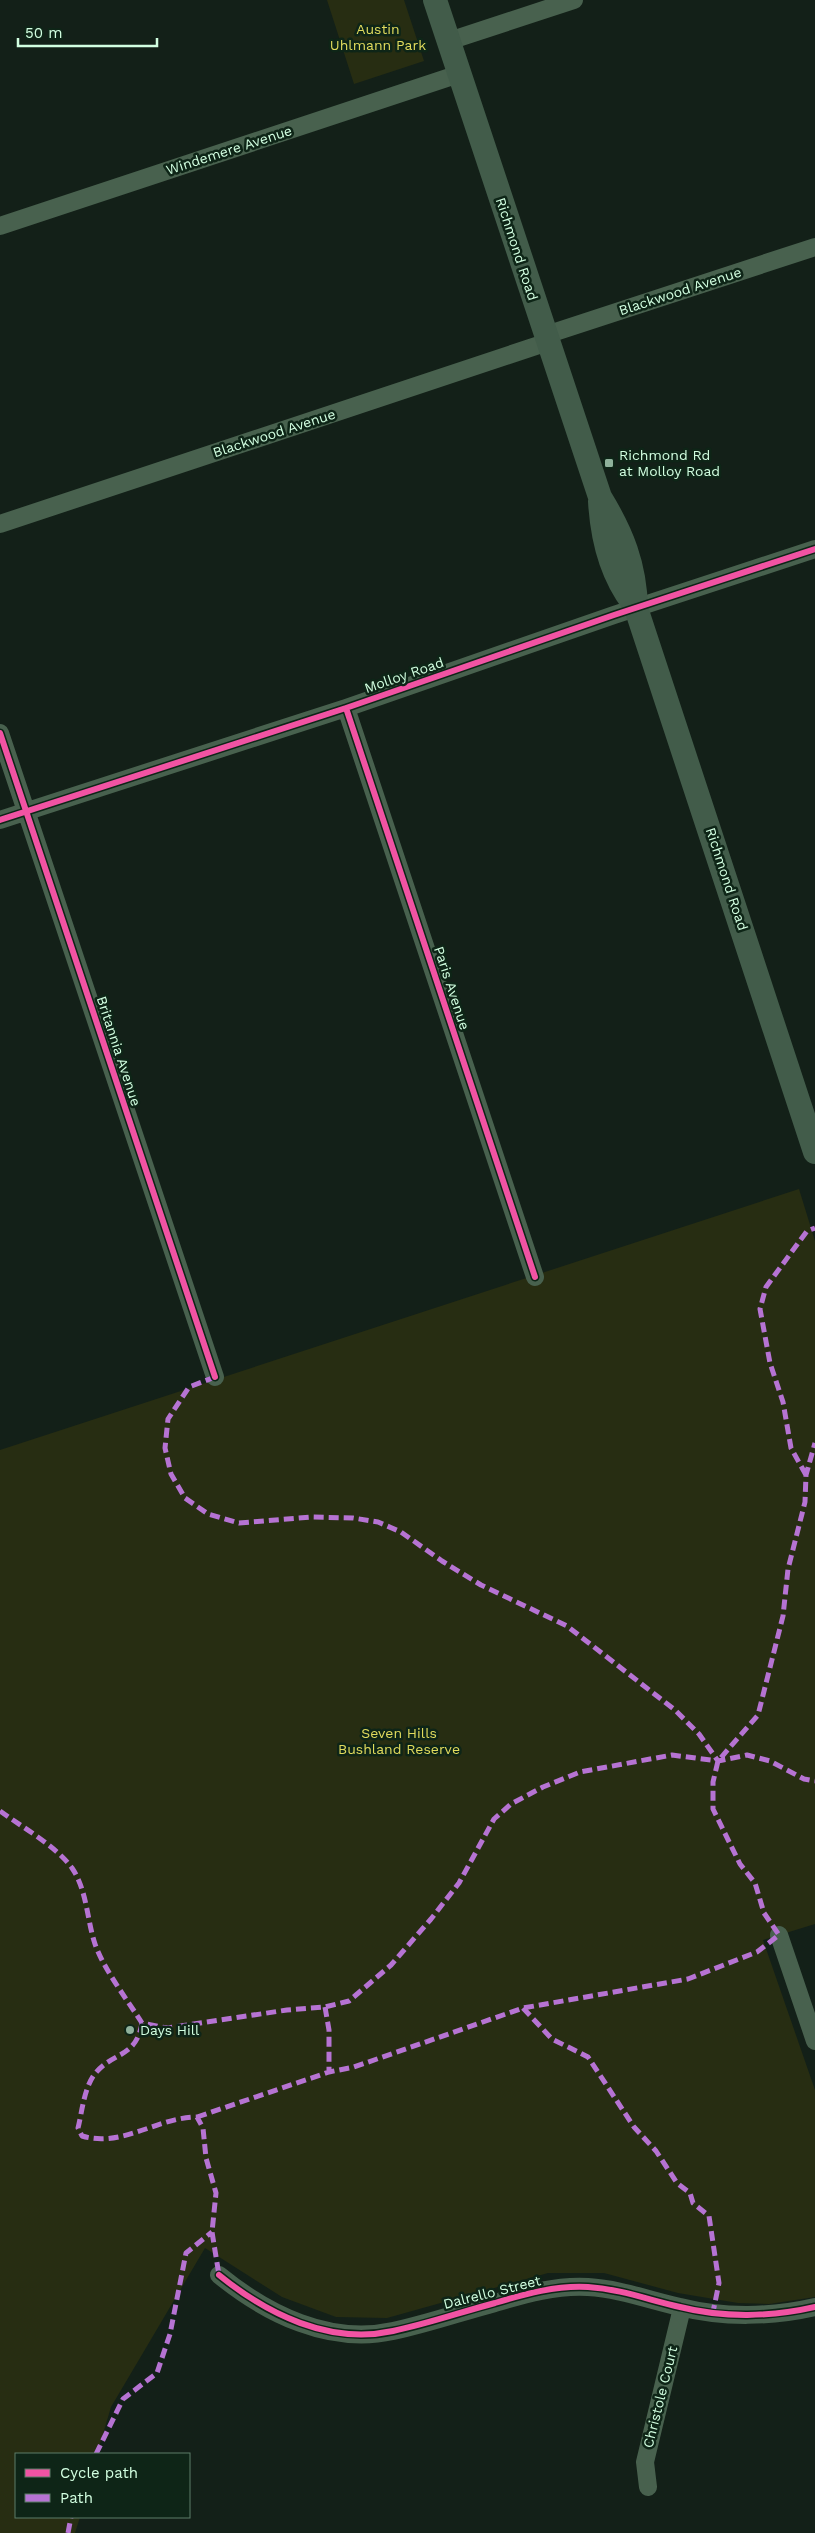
<svg xmlns="http://www.w3.org/2000/svg" width="815" height="2533" font-family="'Work Sans',sans-serif">
<style>
.green{fill:#272d12}
.lines{fill:none;stroke-linecap:round;stroke-linejoin:round}
.street{stroke:#48614e;stroke-width:18}
.secondary{stroke:#425c4a;stroke-width:24}
.quiet{stroke:#b673d3;stroke-width:5;stroke-dasharray:10 5;stroke-linecap:butt}
.cycleway-casing{stroke:#0e2517;stroke-width:9}
.cycleway{stroke:#f153a3;stroke-width:6}
.poi-dot{fill:#8fb19b;stroke:#0e2517;stroke-width:2}
.labels{text-anchor:middle;stroke-width:5;stroke-linejoin:round;paint-order:stroke}
.park-label{font-size:14px;fill:#e1db5d;stroke:#0e2517}
.street-label{font-size:14px;fill:#d2ffe1;stroke:#0e2517}
.poi-label{font-size:14px;fill:#d2ffe1;stroke:#0e2517;text-anchor:start}
</style>
<rect width="100%" height="100%" fill="#132018"/>
<!-- green -->
<path class="green" d="M 327,0 L 404,0 L 424,61 L 354,84 Z
M 799,1189 L 815,1241 L 815,1924 L 763,1940 L 815,2090 L 815,2297 L 769,2304 L 738,2303 L 678,2293 L 604,2273 L 548,2273 L 387,2318 L 336,2317 L 282,2297 L 205,2248 L 111,2407 L 97,2454 L 16,2454 L 16,2517 L 80,2517 L 75,2533 L 0,2533 L 0,1450 Z"/>
<g class="lines">
<!-- street -->
<path class="street" d="M 449,41 L 574,0
M 0,226 L 459,74
M 546,335 L 815,247
M 0,524 L 548,342
M 346,708 L 535,1277
M 0,733 L 215,1377
M 0,820 L 346,708 L 614,615 L 815,549
M 779,1935 L 815,2041
M 219,2275 C 267,2314 329,2345 393,2331 C 427,2324 461,2312 495,2303 C 525,2294 557,2285 588,2287 C 620,2289 649,2300 680,2307 C 723,2318 772,2317 815,2307
M 648,2487 L 645,2462 L 682,2308"/>
<!-- secondary -->
<path class="secondary" d="M 435,0 L 600,497 C 622,533 635,565 636,608 L 815,1152
M 600,501 C 602,537 611,574 633,603"/>
<!-- quiet -->
<path class="quiet" d="M 215,1377 L 189,1387 L 168,1419 L 165,1448 L 171,1474 L 185,1498 L 208,1514 L 239,1523 L 311,1517 L 353,1518 L 378,1522 L 401,1532 L 442,1561 L 481,1585 L 567,1626 L 675,1710 L 699,1734 L 718,1761
M 806,1475 L 791,1448 L 783,1402 L 770,1363 L 760,1309 L 766,1287 L 807,1231 L 815,1228
M 0,1811 C 22,1827 56,1846 72,1868 C 87,1890 87,1920 95,1944 C 103,1968 128,2001 142,2023 L 167,2028 L 287,2010 L 325,2007 L 349,2001 L 391,1965 L 431,1919 L 459,1883 L 494,1819 L 511,1804 L 543,1787 L 580,1772 L 672,1755 L 718,1761 L 747,1755 L 770,1761 L 804,1779 L 815,1781
M 325,2007 L 329,2030 L 329,2072
M 523,2008 L 552,2039 L 588,2057 L 634,2127 L 656,2151 L 677,2183 L 690,2193 L 693,2203 L 709,2216 L 719,2283 L 713,2312
M 142,2023 C 136,2059 112,2051 94,2075 C 84,2089 82,2112 78,2128 L 82,2136 C 122,2148 158,2117 197,2117 L 203,2128 L 206,2158 L 216,2193 L 212,2232 L 219,2275
M 197,2117 L 329,2072 L 354,2067 L 523,2008 L 688,1979 L 757,1952 L 779,1935 L 764,1913 L 755,1883 L 740,1864 L 713,1809 L 713,1782 L 718,1761 L 758,1715 L 783,1616 L 788,1569 L 805,1502 L 806,1475 L 815,1443
M 96,2454 L 123,2399 L 157,2373 L 170,2334 L 186,2253 L 212,2232
M 68,2533 L 71,2517"/>
<!-- cycleway casing -->
<g class="cycleway-casing">
<path id="cycleway" d="M 346,708 L 535,1277
M 0,733 L 215,1377
M 0,820 L 346,708 L 614,615 L 815,549
M 219,2275 C 267,2314 329,2345 393,2331 C 427,2324 461,2312 495,2303 C 525,2294 557,2285 588,2287 C 620,2289 649,2300 680,2307 C 723,2318 772,2317 815,2307"/>
</g>
<!-- cycleway -->
<use href="#cycleway" class="cycleway"/>
</g>
<!-- markers -->
<g class="poi-dot">
<rect x="604" y="458" width="10" height="10" rx="2.5"/>
<circle cx="130" cy="2030" r="5"/>
</g>
<g class="labels">
<!-- park labels -->
<g class="park-label">
<text x="378" y="34">Austin<tspan x="378" dy="16">Uhlmann Park</tspan></text>
<text x="399" y="1738">Seven Hills<tspan x="399" dy="16">Bushland Reserve</tspan></text>
</g>
<!-- street labels -->
<g class="street-label">
<text transform="translate(229 150) rotate(-18)" y="5">Windemere Avenue</text>
<text transform="translate(517 249) rotate(72)" y="5">Richmond Road</text>
<text transform="translate(680 291) rotate(-18)" y="5">Blackwood Avenue</text>
<text transform="translate(274 433) rotate(-18)" y="5">Blackwood Avenue</text>
<text transform="translate(404 675) rotate(-19)" y="5">Molloy Road</text>
<text transform="translate(727 879) rotate(72)" y="5">Richmond Road</text>
<text transform="translate(452 988) rotate(72)" y="5">Paris Avenue</text>
<text transform="translate(119 1051) rotate(72)" y="5">Britannia Avenue</text>
<text transform="translate(492 2292) rotate(-14)" y="5">Dalrello Street</text>
<text transform="translate(660 2397) rotate(-76)" y="5">Christole Court</text>
</g>
<!-- poi labels -->
<g class="poi-label">
<text x="619" y="460">Richmond Rd<tspan x="619" dy="16">at Molloy Road</tspan></text>
<text x="140" y="2035">Days Hill</text>
</g>
</g>
<!-- legend -->
<rect x="15" y="2453" width="175" height="65" fill="#0e2517" stroke="#5c7c68"/>
<rect x="25" y="2469" width="25" height="8" fill="#f153a3" stroke="#5c7c68"/>
<text x="60" y="2478" font-size="15" fill="#d2ffe1">Cycle path</text>
<rect x="25" y="2494" width="25" height="8" fill="#b673d3" stroke="#5c7c68"/>
<text x="60" y="2503" font-size="15" fill="#d2ffe1">Path</text>
<!-- scale -->
<path d="M18 38v8h139v-8" fill="none" stroke="#d2ffe1" stroke-width="2.5"/>
<text x="25" y="38" font-size="15" fill="#d2ffe1" stroke="#0e2517" stroke-width="4" paint-order="stroke">50 m</text>
</svg>
